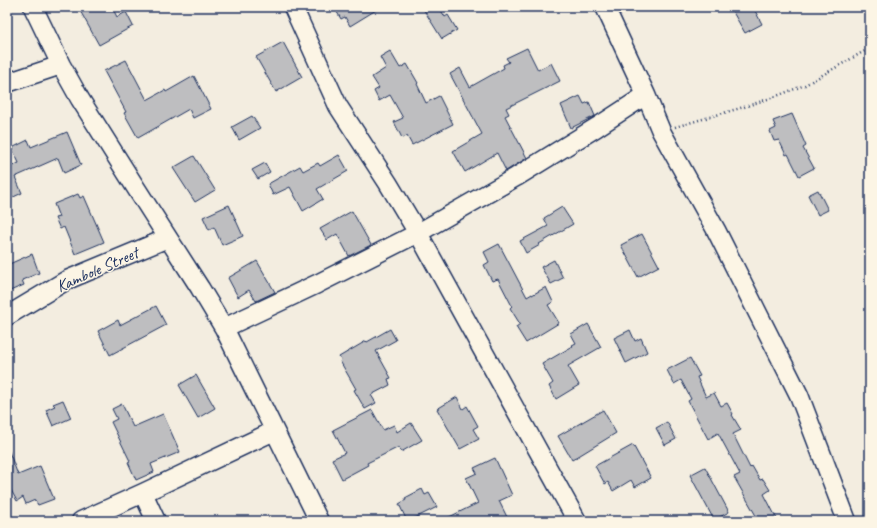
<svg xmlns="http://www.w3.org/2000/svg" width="877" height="528" font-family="Caveat,sans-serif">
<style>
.building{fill:#bebec0;stroke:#1b2f5e}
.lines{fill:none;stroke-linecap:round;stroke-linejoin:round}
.minor-casing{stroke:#1b2f5e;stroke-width:21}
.path{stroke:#1b2f5e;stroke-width:2.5;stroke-dasharray:1 3;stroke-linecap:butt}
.minor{stroke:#fcf5e5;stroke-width:18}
.labels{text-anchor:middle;stroke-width:3;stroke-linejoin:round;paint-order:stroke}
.street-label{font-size:17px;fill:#1b2f5e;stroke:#fcf5e5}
</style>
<rect width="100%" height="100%" fill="#f3ede0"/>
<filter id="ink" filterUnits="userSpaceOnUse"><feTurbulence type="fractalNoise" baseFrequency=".025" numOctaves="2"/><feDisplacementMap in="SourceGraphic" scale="8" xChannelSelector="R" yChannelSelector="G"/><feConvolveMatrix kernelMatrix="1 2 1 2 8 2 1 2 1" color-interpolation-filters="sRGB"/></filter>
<g filter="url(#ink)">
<!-- building -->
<path class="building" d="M 78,7 L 112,7 L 117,17 L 126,12 L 133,26 L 99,45 Z
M 334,7 L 381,7 L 350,26 L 345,17 L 341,19 Z
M 422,7 L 439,7 L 445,17 L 448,15 L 457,30 L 442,39 Z
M 730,7 L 753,7 L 762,24 L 745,33 Z
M 283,42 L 302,77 L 276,92 L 256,57 Z
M 527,48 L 538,70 L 551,63 L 560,81 L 506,108 L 509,114 L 505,116 L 527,158 L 506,171 L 497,153 L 465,172 L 453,151 L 482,134 L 450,74 L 460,68 L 470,87 L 504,68 L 503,65 L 509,62 L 506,58 Z
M 390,51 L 400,68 L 407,64 L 418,83 L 417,84 L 426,103 L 439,96 L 453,124 L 412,145 L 407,136 L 402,138 L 394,122 L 403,118 L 390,95 L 379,101 L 374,91 L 379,88 L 372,77 L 386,68 L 380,57 Z
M 126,60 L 147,100 L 165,90 L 166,92 L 194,76 L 211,109 L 193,118 L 189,109 L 138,138 L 124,113 L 126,112 L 104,71 Z
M 580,96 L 584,104 L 589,102 L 595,116 L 571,128 L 561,105 Z
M 792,114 L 806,146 L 803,148 L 814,168 L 799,176 L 788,154 L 786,155 L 779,140 L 774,141 L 770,131 L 776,128 L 773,121 Z
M 252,116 L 260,128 L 239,140 L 232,127 Z
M 67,132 L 81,165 L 64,173 L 58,158 L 15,177 L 22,193 L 7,200 L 7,161 L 10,167 L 19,163 L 12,148 L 28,140 L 31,147 Z
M 339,155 L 348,171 L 317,189 L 323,199 L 303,211 L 290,187 L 273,195 L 268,184 L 300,166 L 303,171 L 318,163 L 320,166 Z
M 194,156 L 215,190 L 195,202 L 173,168 Z
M 265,163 L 270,172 L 258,179 L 252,170 Z
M 818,190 L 828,210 L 818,215 L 808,195 Z
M 78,194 L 80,198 L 84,196 L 104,242 L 75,254 L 64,227 L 60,229 L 55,218 L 59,217 L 54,204 Z
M 229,205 L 243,236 L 222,245 L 214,227 L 209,230 L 203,217 Z
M 562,207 L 573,224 L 539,244 L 540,245 L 526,253 L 520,241 L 548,226 L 544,218 Z
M 352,211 L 371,245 L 349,256 L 337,234 L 327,240 L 320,229 Z
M 642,234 L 659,266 L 638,277 L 621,245 Z
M 499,244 L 527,297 L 532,294 L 532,295 L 546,287 L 553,302 L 548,305 L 559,323 L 526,343 L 516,327 L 520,324 L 510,308 L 512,306 L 498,279 L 492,281 L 484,265 L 489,262 L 484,252 Z
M 32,254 L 39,273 L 22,280 L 24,285 L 10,291 L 7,283 L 7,265 Z
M 554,260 L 563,278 L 551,284 L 541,267 Z
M 257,261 L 275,292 L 256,301 L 249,290 L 238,297 L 228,278 Z
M 156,306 L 166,325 L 110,355 L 98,331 L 118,320 L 120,325 Z
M 588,324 L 601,347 L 568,366 L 579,385 L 556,399 L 549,386 L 553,383 L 542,364 L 573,346 L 572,345 L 576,343 L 571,334 Z
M 390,329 L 396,340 L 376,351 L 391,378 L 388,379 L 390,385 L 371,395 L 376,403 L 365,409 L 354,390 L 356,389 L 340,361 L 341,360 L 339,357 L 366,341 L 367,342 Z
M 630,330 L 635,341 L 641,338 L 647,352 L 626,363 L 614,338 Z
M 690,358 L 700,376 L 697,377 L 706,397 L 714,393 L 721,406 L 727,403 L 733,414 L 732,415 L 741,430 L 733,434 L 750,468 L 752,466 L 760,480 L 763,479 L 770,490 L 764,494 L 778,521 L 759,521 L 734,477 L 740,474 L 718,433 L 708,439 L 688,401 L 691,399 L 681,380 L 674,384 L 667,370 Z
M 196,375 L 215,408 L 198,418 L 179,385 Z
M 457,397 L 463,409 L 467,406 L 478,426 L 473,429 L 479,439 L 460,449 L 437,409 Z
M 63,400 L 71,418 L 53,426 L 46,410 L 55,406 L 53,404 Z
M 122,404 L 133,427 L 163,414 L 180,452 L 151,464 L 154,472 L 136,480 L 128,462 L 130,461 L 111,422 L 117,419 L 112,409 Z
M 372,410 L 383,430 L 394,425 L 397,432 L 411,423 L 422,440 L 401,452 L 399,447 L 367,463 L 368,465 L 342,479 L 332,459 L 345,453 L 333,430 Z
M 603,410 L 616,433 L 572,460 L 558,436 Z
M 667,422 L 676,439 L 665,445 L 656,428 Z
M 633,445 L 651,478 L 635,487 L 631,480 L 613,491 L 608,482 L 605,484 L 595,466 Z
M 7,449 L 8,449 L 18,475 L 40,466 L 54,499 L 38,505 L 35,500 L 26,504 L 23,497 L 17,501 L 7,483 Z
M 495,458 L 512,495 L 499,501 L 509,521 L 441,521 L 478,503 L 466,478 L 477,473 L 474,468 Z
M 705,467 L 729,512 L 714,520 L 690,475 Z
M 422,489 L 425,495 L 429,493 L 437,507 L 409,521 L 407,521 L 399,504 L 406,500 L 405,498 Z"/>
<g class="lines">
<!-- minor casing -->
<g class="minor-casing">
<path id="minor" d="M 33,7 L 61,65 L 80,99 L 136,188 L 200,288 L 224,328 L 319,521
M 293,7 L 338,106 L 388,183 L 418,233 L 577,521
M 605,7 L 646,95 L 661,131 L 716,230 L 799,395 L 847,521
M 7,83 L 61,65
M 7,316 L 67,280 L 168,238
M 224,328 L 317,284 L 418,233 L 516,177 L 597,127 L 646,95
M 143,493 L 156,521
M 81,521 L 143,493 L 274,431"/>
</g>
<!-- path -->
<path class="path" d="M 675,127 L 744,107 L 774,97 L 805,85 L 870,48"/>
<!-- minor -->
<use href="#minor" class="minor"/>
</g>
</g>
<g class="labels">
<!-- street labels -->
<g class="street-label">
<text transform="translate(97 269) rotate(-24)" y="6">Kambole Street</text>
</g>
</g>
<!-- margin -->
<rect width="877" height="528" fill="none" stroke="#fcf5e5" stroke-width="24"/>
<rect x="12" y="12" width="853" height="504" fill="none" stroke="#1b2f5e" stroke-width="1.5" filter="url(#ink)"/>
</svg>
